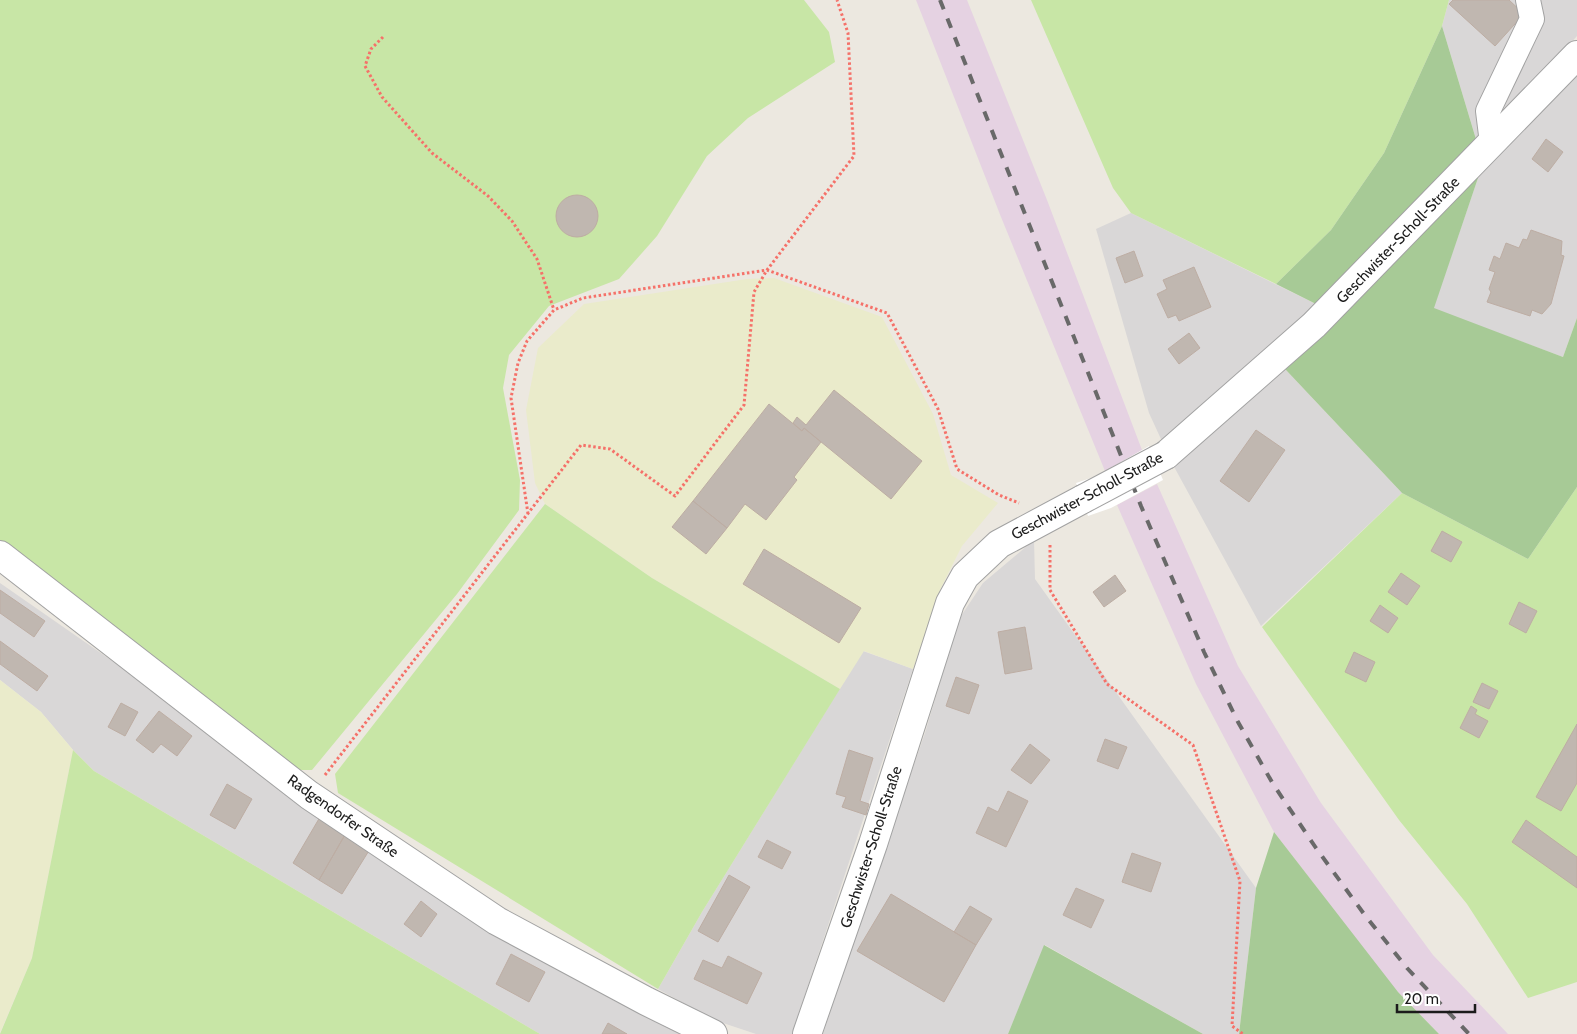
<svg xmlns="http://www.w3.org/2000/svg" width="1577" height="1034" font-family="Cabin,sans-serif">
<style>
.residential{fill:#d9d7d7}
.industrial{fill:#e5d2e2}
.farmland{fill:#eaebcb}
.grass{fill:#c8e6a6}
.forest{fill:#a7ca96}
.pier{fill:#fff}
.building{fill:#c0b7b0;stroke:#bdada3}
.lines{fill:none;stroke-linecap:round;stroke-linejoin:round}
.minor-casing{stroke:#a2a2a2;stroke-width:26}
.tertiary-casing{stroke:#a2a2a2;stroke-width:30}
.path{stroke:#f57169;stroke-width:3;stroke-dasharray:2.5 2.5;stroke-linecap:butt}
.minor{stroke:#fff;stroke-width:24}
.tertiary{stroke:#fff;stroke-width:28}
.rail{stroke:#696969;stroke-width:4;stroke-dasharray:10 10;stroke-linecap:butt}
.tertiary-bridge-casing{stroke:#a2a2a2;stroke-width:30;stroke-linecap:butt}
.tertiary-bridge{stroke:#fff;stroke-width:28}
.labels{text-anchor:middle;stroke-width:5;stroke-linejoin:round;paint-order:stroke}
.street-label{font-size:15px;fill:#1b1b1b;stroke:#fff}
</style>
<rect width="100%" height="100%" fill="#ece8e0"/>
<!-- residential -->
<path class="residential" d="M 1449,0 L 1577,0 L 1577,36 L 1478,146 L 1442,26 Z
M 1577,68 L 1577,318 L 1563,357 L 1433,309 L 1478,178 L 1507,141 Z
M 1131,213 L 1320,306 L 1270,353 L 1402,493 L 1261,626 L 1172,463 L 1149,413 L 1096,229 Z
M 1034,540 L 1035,579 L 1256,888 L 1239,1034 L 1203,1034 L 1045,945 L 1008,1034 L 823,1034 L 854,937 L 925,733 L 959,619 L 983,583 Z
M 0,583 L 118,665 L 259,771 L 690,1034 L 540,1034 L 94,771 L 73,750 L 41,712 L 0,680 Z
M 863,651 L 913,669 L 792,1034 L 756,1034 L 714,1020 L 658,989 L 702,912 Z"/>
<!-- industrial -->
<path class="industrial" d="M 916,0 L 967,0 L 1047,200 L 1142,450 L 1105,471 L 1001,217 Z
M 1157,484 L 1238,666 L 1321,803 L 1433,955 L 1508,1034 L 1439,1034 L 1393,987 L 1274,832 L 1196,684 L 1117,505 Z"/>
<!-- farmland -->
<path class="farmland" d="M 774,278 L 882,317 L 933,414 L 951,475 L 998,503 L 962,546 L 941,588 L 913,669 L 864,651 L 840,689 L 652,578 L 545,504 L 535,483 L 526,410 L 538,348 L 584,304 L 747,279 Z
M 0,680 L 41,712 L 73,750 L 32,958 L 0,1033 Z"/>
<!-- grass -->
<path class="grass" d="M 0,0 L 804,0 L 829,32 L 835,62 L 748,118 L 707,156 L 657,236 L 619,279 L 549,306 L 509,355 L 503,388 L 520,480 L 519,510 L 457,594 L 312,770 L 299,770 L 0,540 Z
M 1031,0 L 1449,0 L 1442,26 L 1384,153 L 1331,230 L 1276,284 L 1131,213 L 1113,188 Z
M 1577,487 L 1577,982 L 1528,998 L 1467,904 L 1399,820 L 1262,627 L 1402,493 L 1528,559 Z
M 545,504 L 652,578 L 840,689 L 702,912 L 658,989 L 338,793 L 335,774 Z
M 73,750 L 94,771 L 540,1034 L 0,1034 L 32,958 Z"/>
<!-- forest -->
<path class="forest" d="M 1442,26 L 1478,146 L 1478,178 L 1434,308 L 1563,357 L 1577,318 L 1577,487 L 1528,559 L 1402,493 L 1270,353 L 1320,306 L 1276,284 L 1331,230 L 1384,153 Z
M 1274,832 L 1398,992 L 1439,1034 L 1239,1034 L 1256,888 Z
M 1044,945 L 1203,1034 L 1008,1034 Z"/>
<!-- pier -->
<path class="pier" d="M 1149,446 L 1163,480 L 1111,508 L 1088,516 L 1076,483 L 1097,476 Z"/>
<!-- building -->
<path class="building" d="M 1453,0 L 1509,0 L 1524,14 L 1495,46 L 1449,4 Z
M 1546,139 L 1563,152 L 1548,172 L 1532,159 Z
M556 216a21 21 0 1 1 42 0a21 21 0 1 1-42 0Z
M 1531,230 L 1562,241 L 1561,255 L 1564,256 L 1551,304 L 1542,314 L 1532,310 L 1530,316 L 1487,302 L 1491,292 L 1489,289 L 1495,272 L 1489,270 L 1494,256 L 1500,259 L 1506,243 L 1519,248 L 1523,239 L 1527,240 Z
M 1134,251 L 1143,276 L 1125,283 L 1116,258 Z
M 1194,267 L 1211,307 L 1179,321 L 1176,315 L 1168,318 L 1157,294 L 1167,289 L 1163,280 Z
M 1189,333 L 1200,348 L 1179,364 L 1168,349 Z
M 834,390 L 922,461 L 891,499 L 804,428 L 802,431 L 793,423 L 797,417 L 806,425 Z
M 769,404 L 802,431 L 804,428 L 821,442 L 794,477 L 797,480 L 766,520 L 745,504 L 727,528 L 693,501 Z
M 1256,430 L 1285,450 L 1249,502 L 1220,481 Z
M 693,501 L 727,528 L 706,554 L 672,527 Z
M 1442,531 L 1462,542 L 1451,562 L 1431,551 Z
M 764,549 L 861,608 L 839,643 L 743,584 Z
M 1401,573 L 1420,586 L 1407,605 L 1388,592 Z
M 1115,575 L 1126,591 L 1104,607 L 1093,592 Z
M 0,590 L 45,621 L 34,637 L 0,613 Z
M 1519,602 L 1537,611 L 1526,633 L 1509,624 Z
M 1380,605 L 1398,618 L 1388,633 L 1370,621 Z
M 1025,627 L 1032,669 L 1005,674 L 998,632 Z
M 0,641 L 48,676 L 37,691 L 0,664 Z
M 1354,652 L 1375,662 L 1366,682 L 1345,672 Z
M 956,677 L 979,685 L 969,714 L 946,706 Z
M 1482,683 L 1498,691 L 1489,709 L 1473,702 Z
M 121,703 L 138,712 L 125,736 L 108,727 Z
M 1471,706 L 1477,710 L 1475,714 L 1488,721 L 1479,738 L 1460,728 Z
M 159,711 L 192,736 L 177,756 L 161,744 L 153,753 L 136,740 Z
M 1577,724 L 1577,783 L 1561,811 L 1536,797 Z
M 1105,739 L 1127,747 L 1118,769 L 1097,761 Z
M 1030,744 L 1050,760 L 1031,784 L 1011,770 Z
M 849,750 L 873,758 L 860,801 L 869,804 L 866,815 L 842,807 L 846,797 L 836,794 Z
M 227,784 L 252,799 L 235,829 L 210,815 Z
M 1008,791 L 1028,801 L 1006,847 L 976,833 L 988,807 L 998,812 Z
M 320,817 L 346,833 L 319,880 L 293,863 Z
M 1526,820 L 1577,857 L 1577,888 L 1512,842 Z
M 346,833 L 370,849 L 342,894 L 319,880 Z
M 767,840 L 791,852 L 782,869 L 758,857 Z
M 1132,853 L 1161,863 L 1151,892 L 1122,882 Z
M 729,875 L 750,887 L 718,942 L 698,931 Z
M 1076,888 L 1104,900 L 1091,928 L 1063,915 Z
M 891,894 L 976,945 L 944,1002 L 857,951 Z
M 421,901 L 437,914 L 421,937 L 404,924 Z
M 970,906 L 992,919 L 976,945 L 954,932 Z
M 511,954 L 545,972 L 529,1002 L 496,984 Z
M 728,956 L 762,973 L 747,1004 L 694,979 L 703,960 L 722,968 Z
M 608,1023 L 627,1034 L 602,1034 Z"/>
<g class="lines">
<!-- minor casing -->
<g class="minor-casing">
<path id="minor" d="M 1492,143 L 1488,111 L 1532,19 L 1528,0"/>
</g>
<!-- tertiary casing -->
<g class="tertiary-casing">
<path id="tertiary" d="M 1166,455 L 1314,325 L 1577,55
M 0,555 L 309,795 L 497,921 L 646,1001 L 713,1034
M 807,1034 L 873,844 L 950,603 L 965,576 L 999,544 L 1083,499"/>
</g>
<!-- path -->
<path class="path" d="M 383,37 L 371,49 L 365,66 L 382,97 L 432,153 L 488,196 L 512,221 L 537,259 L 554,310
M 528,514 L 511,398 L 518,363 L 527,341 L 554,310 L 583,298 L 767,270 L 887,313 L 938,409 L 957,469 L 999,495 L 1019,503
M 1050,545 L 1050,590 L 1107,684 L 1193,745 L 1240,881 L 1232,1026 L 1243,1034
M 325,775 L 581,445 L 610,449 L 675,496 L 744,405 L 754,292 L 767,270 L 854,156 L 848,33 L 837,0"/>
<!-- minor -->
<use href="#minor" class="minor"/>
<!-- tertiary -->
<use href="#tertiary" class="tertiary"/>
<!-- rail -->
<path class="rail" d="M 940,0 L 1141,506 L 1204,652 L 1238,722 L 1273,784 L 1316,848 L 1364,914 L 1407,968 L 1469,1034"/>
<!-- tertiary-bridge casing -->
<g class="tertiary-bridge-casing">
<path id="tertiary-bridge" d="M 1083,499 L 1166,455"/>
</g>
<!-- tertiary-bridge -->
<use href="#tertiary-bridge" class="tertiary-bridge"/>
</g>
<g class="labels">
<!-- street labels -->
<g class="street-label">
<text transform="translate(1398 240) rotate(-46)" y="5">Geschwister-Scholl-Straße</text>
<text transform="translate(1087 496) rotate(-28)" y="5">Geschwister-Scholl-Straße</text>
<text transform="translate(343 816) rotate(35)" y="5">Radgendorfer Straße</text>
<text transform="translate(871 847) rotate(-72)" y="5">Geschwister-Scholl-Straße</text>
</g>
</g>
<!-- scale -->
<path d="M1397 1004v8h78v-8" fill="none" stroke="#1b1b1b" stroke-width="2.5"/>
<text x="1404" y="1004" font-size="15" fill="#1b1b1b" stroke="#ffffff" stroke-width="4" paint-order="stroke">20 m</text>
</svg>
